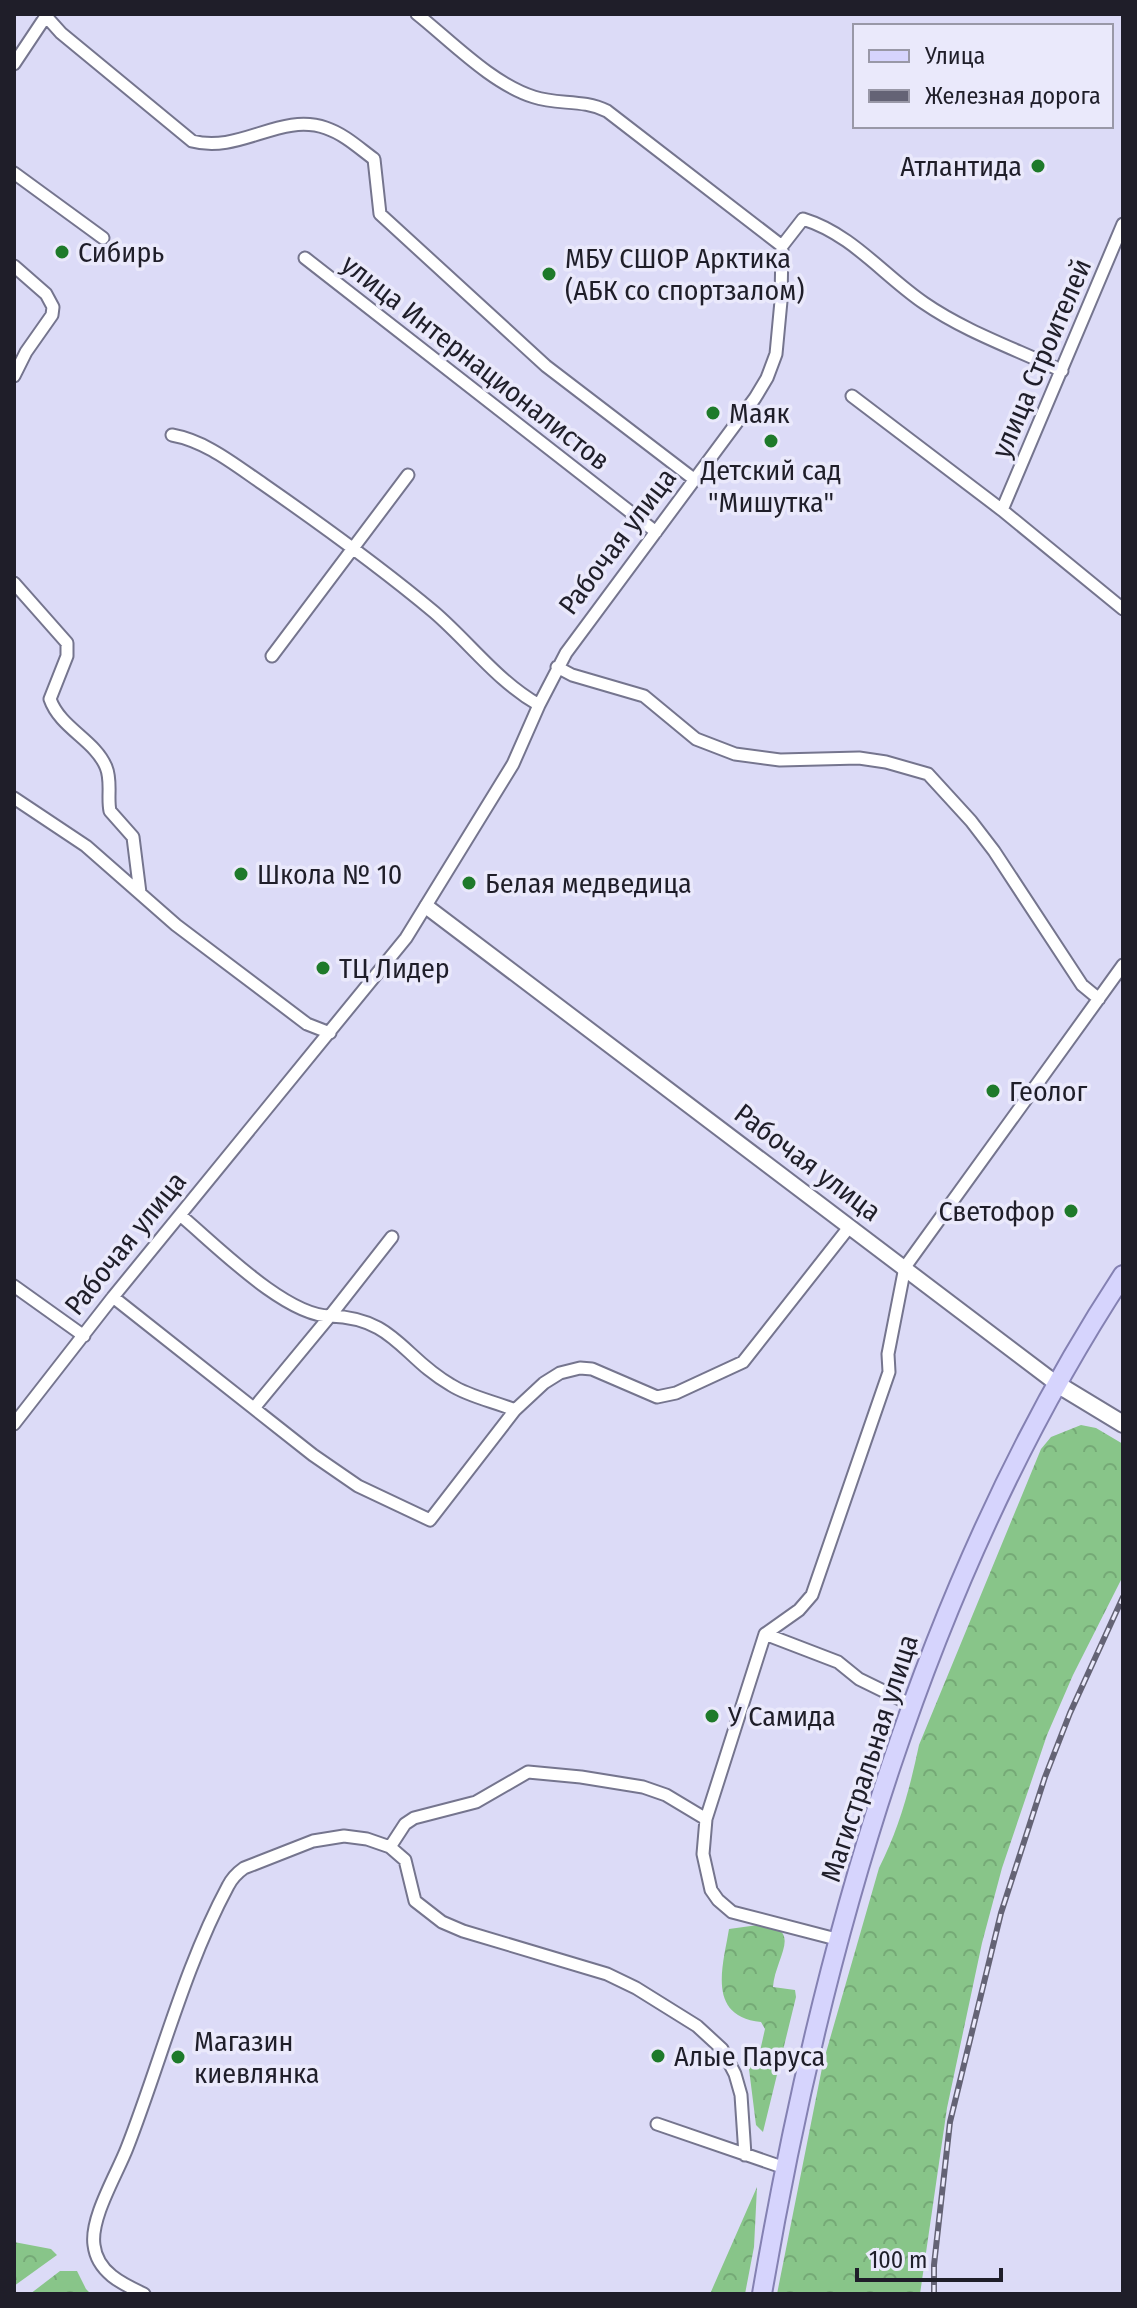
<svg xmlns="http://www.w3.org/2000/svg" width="1137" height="2308" font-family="'Fira Sans Condensed',sans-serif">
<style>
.forest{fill:url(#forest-crowns)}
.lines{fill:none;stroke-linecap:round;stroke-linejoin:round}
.minor-casing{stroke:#75758e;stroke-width:15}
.tertiary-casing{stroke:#75758e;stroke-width:18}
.secondary-casing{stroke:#75758e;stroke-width:20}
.primary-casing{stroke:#8481b2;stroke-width:22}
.minor{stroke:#fff;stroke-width:11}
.tertiary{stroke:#fff;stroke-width:14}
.secondary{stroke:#fff;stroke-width:16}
.primary{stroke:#d6d4fd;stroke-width:18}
.rail-casing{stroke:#646375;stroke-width:6}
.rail{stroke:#eae9fb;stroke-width:3;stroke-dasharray:9;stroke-linecap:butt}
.poi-dot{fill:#1e7a2a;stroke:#eae9fb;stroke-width:3}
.labels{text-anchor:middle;stroke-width:7;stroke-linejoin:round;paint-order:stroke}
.poi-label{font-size:28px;fill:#1f1e29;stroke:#eae9fb;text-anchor:start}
.street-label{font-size:28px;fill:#1f1e29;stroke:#eae9fb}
</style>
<defs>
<pattern id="forest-crowns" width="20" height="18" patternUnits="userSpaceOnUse" patternTransform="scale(2)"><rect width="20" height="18" fill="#88c589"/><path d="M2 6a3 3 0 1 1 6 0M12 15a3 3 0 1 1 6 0" fill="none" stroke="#75a976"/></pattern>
</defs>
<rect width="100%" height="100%" fill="#dcdbf7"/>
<!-- forest -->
<path class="forest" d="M 1081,1425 L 1096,1428 L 1123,1444 L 1123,1576 L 1073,1675 L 1047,1735 L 1002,1868 L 982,1943 L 947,2108 L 920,2294 L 777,2294 L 823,2063 L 879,1868 C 899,1829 910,1788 919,1745 L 1041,1449 L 1051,1437 Z
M 758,1925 C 806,1927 775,1957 773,1987 L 795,1990 L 796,1997 L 763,2132 L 756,2125 L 748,2061 L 760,2051 L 765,2029 L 761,2022 C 706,2016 723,1966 729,1929 Z
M 757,2187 L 754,2247 L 745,2294 L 710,2294 Z
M 14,2242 L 51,2249 L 57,2255 L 14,2286 Z
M 60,2271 L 77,2271 L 86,2289 L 91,2294 L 30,2294 Z"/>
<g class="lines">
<!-- minor casing -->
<g class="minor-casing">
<path id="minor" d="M 44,14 L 61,33 L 192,141 C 240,154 280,112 326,128 C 344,134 359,148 374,159 L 380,214 L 546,366 L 695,480
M 14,64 L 46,16
M 14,173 L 103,238
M 782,246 L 803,219 C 852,234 883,275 924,303 C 966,332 1016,349 1062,371
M 305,258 L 656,532
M 14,266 L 46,294 L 53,307 L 52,315 L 26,352 L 14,376
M 852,396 L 1002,510 L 1123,609
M 172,435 C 206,441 235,465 263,484 C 322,525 379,566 434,612 C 470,643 497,681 539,705
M 1002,510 L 1123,224
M 14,583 L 67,643 L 67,656 L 50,699 C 60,728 95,740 106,767 C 112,781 107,797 110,811 L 133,837 L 140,893
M 272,656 L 408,475
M 557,667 L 572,675 L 644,696 L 696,739 L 735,754 L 780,760 L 859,758 L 886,762 L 928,774 L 971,821 L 994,851 L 1082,985 L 1099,999
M 14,798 L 86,846 L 176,925 L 307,1024 L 330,1033
M 180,1215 C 215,1244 285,1316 330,1316 L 392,1237
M 14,1286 L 84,1336
M 113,1297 L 313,1455 L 358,1486 L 430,1520 L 515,1410 L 544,1383 L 560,1373 L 580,1368 L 592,1369 L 657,1397 L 676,1393 L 743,1362 L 850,1226
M 254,1408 L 330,1316 C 395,1318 402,1357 451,1385 C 470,1397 493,1401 515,1410
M 14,1424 L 113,1297 L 406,938 L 513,764 L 539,705 L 566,653 L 755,398 L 767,378 L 776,354 L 781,301 L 782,246 L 607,111 C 583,99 558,105 534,97 C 492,84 451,41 417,14
M 765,1634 L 838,1662 L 859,1679 L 912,1705
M 390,1847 L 405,1824 L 414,1818 L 476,1802 L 528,1772 L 581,1777 L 643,1787 L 666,1795 L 706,1819
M 840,1940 L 732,1912 L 718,1900 L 711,1890 L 703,1854 L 706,1819 L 765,1634 L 799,1610 L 812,1595 L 889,1372 L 888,1354 L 905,1267 L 1123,965
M 657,2124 L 785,2168
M 144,2294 C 122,2284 97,2272 94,2245 C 90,2218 117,2174 127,2148 C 161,2061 184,1968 228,1886 C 232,1878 237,1873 244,1868 L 313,1841 L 344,1836 L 367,1839 L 390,1847 L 405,1860 L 415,1901 L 442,1922 L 463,1931 L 607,1974 L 636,1988 L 697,2026 L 722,2049 L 735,2074 L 741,2095 L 745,2155"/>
</g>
<!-- tertiary casing -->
<g class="tertiary-casing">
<path id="tertiary" d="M 427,907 L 1057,1384"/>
</g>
<!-- secondary casing -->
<g class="secondary-casing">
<path id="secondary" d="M 1057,1384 L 1123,1424"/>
</g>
<!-- primary casing -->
<g class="primary-casing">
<path id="primary" d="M 762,2294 C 822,1943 926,1575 1123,1275"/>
</g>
<!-- minor -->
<use href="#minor" class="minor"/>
<!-- tertiary -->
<use href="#tertiary" class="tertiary"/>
<!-- secondary -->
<use href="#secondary" class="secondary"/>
<!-- primary -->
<use href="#primary" class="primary"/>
<!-- rail casing -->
<g class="rail-casing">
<path id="rail" d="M 934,2294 L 934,2265 L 950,2122 L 1001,1913 L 1045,1777 L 1070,1713 L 1123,1597"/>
</g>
<!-- rail -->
<use href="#rail" class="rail"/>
</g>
<!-- markers -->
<g class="poi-dot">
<circle cx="1038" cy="166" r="8"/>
<circle cx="62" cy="252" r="8"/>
<circle cx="549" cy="274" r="8"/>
<circle cx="713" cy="413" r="8"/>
<circle cx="771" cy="441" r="8"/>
<circle cx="241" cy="874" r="8"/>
<circle cx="469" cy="883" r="8"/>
<circle cx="323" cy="968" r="8"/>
<circle cx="993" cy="1091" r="8"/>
<circle cx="1071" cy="1211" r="8"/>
<circle cx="712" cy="1716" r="8"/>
<circle cx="658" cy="2056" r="8"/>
<circle cx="178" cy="2057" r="8"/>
</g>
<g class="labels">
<!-- poi labels -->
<g class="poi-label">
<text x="1022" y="176" text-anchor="end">Атлантида</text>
<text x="78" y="262">Сибирь</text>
<text x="565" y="268">МБУ СШОР Арктика<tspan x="565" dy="32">(АБК со спортзалом)</tspan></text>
<text x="729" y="423">Маяк</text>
<text x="771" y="480" text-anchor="middle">Детский сад<tspan x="771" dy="32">"Мишутка"</tspan></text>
<text x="257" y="884">Школа № 10</text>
<text x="485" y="893">Белая медведица</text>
<text x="339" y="978">ТЦ Лидер</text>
<text x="1009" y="1101">Геолог</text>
<text x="1055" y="1221" text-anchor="end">Светофор</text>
<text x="728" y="1726">У Самида</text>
<text x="194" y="2051">Магазин<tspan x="194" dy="32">киевлянка</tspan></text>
<text x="674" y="2066">Алые Паруса</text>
</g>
<!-- street labels -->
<g class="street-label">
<text transform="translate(1041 358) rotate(-67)" y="10">улица Строителей</text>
<text transform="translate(476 362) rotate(38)" y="10">улица Интернационалистов</text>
<text transform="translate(617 541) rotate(-53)" y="10">Рабочая улица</text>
<text transform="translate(808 1162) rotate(37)" y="10">Рабочая улица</text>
<text transform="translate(125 1243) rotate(-51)" y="10">Рабочая улица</text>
<text transform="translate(869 1758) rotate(-72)" y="10">Магистральная улица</text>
</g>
</g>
<!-- border -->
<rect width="1137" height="2308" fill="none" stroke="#1f1e29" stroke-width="32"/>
<!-- legend -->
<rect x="853" y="24" width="260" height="104" fill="#eae9fb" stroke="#9998a7" stroke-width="2"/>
<rect x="869" y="50" width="40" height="12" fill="#d6d4fd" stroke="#9998a7" stroke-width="2"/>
<text x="925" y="64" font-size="24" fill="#1f1e29">Улица</text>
<rect x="869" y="90" width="40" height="12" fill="#646375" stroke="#9998a7" stroke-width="2"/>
<text x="925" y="104" font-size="24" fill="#1f1e29">Железная дорога</text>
<!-- scale -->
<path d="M857 2268v12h144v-12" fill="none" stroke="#1f1e29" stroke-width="4"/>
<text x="869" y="2268" font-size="24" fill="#1f1e29" stroke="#eae9fb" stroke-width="6" paint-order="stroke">100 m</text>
</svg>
